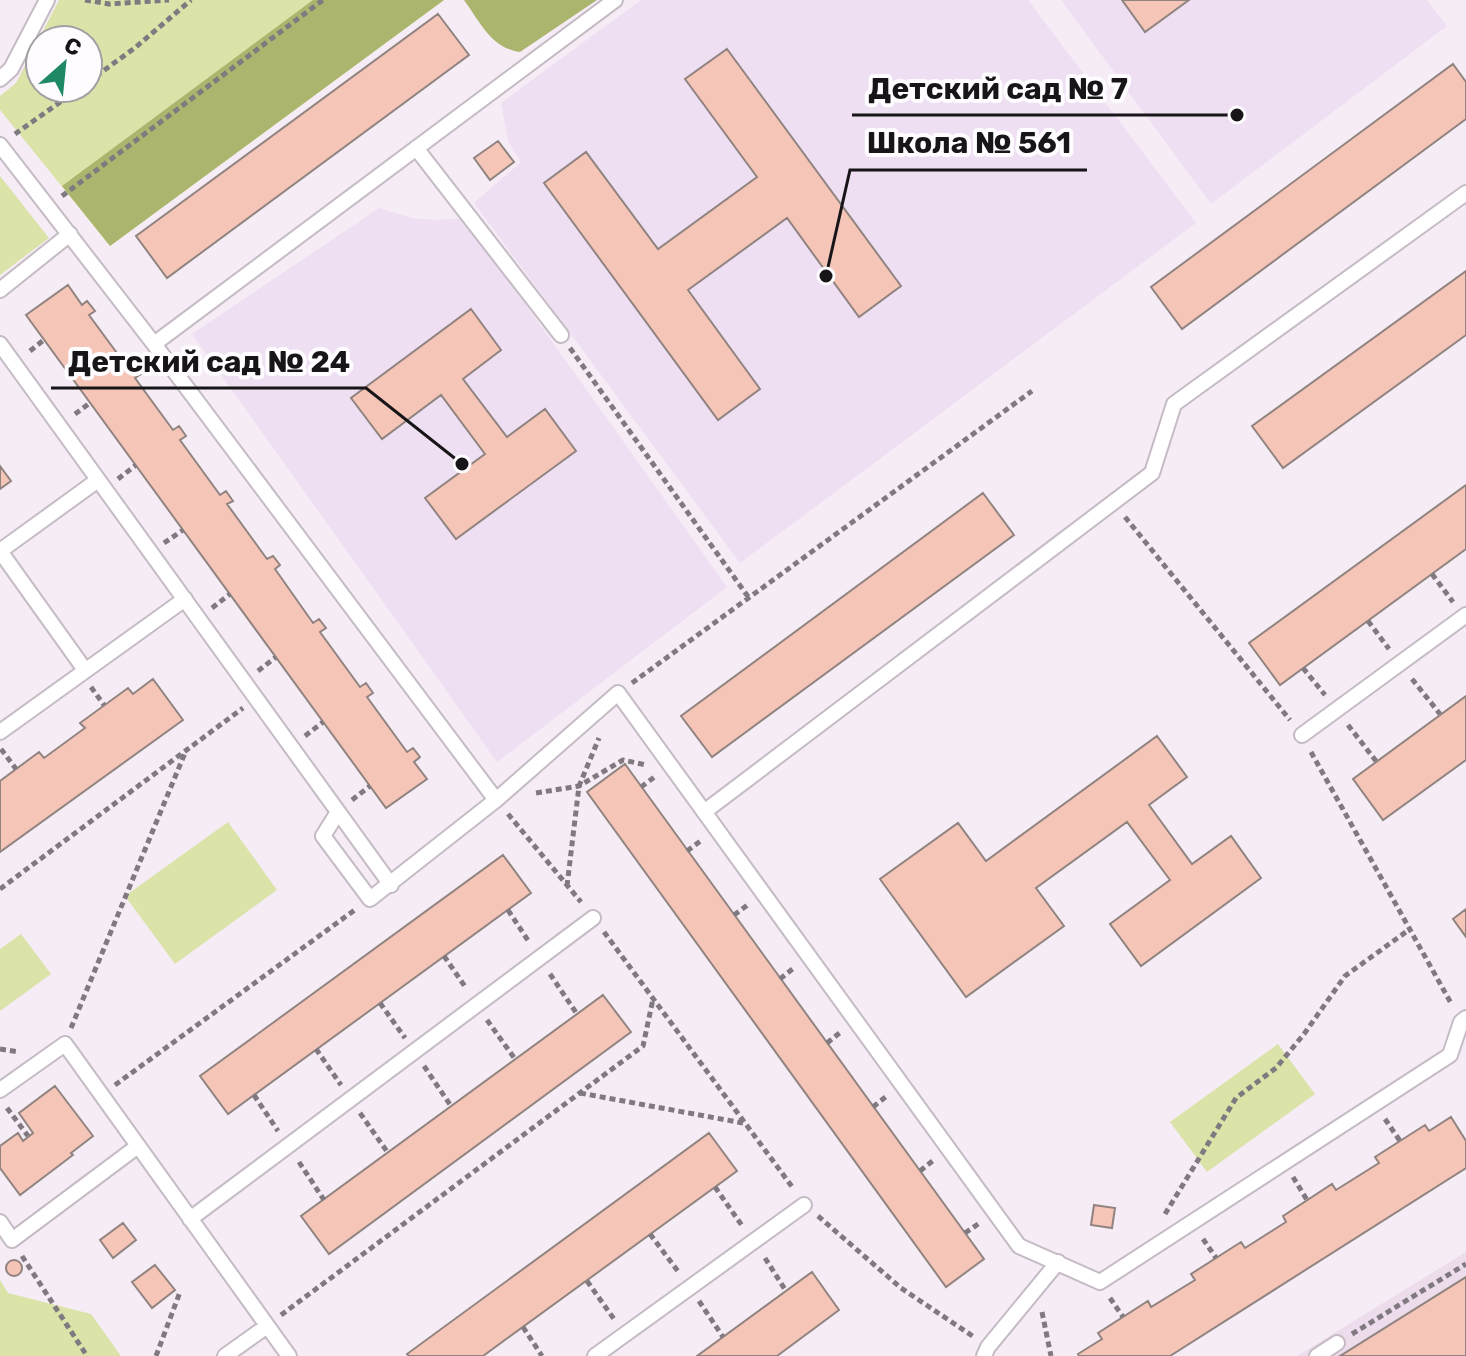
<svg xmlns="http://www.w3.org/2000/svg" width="1466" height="1356" font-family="Rubik,sans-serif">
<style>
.built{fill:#edddec}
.education{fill:#eedff3}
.green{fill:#dbe3a9;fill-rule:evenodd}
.forest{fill:#acb56d}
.building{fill:#f5c6b8;stroke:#918480;stroke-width:2}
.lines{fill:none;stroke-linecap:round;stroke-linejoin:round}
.lane-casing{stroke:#c5bbc5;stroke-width:18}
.path{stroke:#807a80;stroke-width:5;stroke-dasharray:6 4;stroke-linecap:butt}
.lane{stroke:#fff;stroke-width:14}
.leader{fill:none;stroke:#181518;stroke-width:3}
.callout-dot{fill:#181518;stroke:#fefcfe;stroke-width:3}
.callout-label{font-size:30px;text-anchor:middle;font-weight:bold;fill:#181518;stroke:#fefcfe;stroke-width:8;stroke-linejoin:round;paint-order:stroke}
</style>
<rect width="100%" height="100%" fill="#f6ecf6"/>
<!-- built -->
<path class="built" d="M 1466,1252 L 1466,1356 L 1297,1356 Z"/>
<!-- education -->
<path class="education" d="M 641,0 L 1028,0 L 1196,223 L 740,563 L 474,203 L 521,162 L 508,141 L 501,103 Z
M 1061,0 L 1427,0 L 1447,26 L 1211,204 Z
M 379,208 L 412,218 L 438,220 L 464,218 L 727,587 L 497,762 L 192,334 Z"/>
<!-- green -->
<path class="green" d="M 59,0 L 444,0 L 110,246 L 0,110 L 0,96 L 16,83 ZM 40,40 L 88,40 L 88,88 L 40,88 Z
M 0,176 L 49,238 L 0,275 Z
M 228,822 L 277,890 L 175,964 L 125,896 Z
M 21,934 L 51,974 L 0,1011 L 0,949 Z
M 1278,1044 L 1315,1094 L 1207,1172 L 1170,1122 Z
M 0,1280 L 8,1293 L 91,1314 L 121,1356 L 0,1356 Z"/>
<!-- forest -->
<path class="forest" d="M 313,0 L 444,0 L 110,246 L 62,186 Z
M 464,0 L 597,0 L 520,52 C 491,48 480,22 464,0 Z"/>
<!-- building -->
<path class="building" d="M 1122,0 L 1189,0 L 1145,32 Z
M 438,14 L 469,55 L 167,278 L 136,236 Z
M 727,49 L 901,286 L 859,317 L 787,218 L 688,290 L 760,389 L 718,420 L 544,183 L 586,152 L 658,249 L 757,177 L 685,79 Z
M 1453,64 L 1466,82 L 1466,119 L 1182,329 L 1151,287 Z
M 498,141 L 514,162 L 490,180 L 474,158 Z
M 1466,271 L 1466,335 L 1283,468 L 1252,426 Z
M 68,285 L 82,305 L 87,301 L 95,311 L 89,315 L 128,368 L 133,364 L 141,374 L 135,378 L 173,430 L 179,426 L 186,436 L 180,440 L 220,495 L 226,491 L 233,501 L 227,504 L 267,559 L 273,556 L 280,565 L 275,569 L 313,623 L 319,619 L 326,628 L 320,632 L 360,687 L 366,683 L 373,693 L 367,697 L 407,752 L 413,748 L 420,757 L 414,762 L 427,779 L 386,808 L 26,315 Z
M 471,309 L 501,350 L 463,379 L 507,437 L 545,409 L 576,451 L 456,539 L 425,498 L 485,454 L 441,395 L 382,439 L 351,398 Z
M 0,466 L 11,481 L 0,489 Z
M 1466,485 L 1466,549 L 1280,685 L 1249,643 Z
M 983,493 L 1014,535 L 712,757 L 681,716 Z
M 153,679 L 183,720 L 0,852 L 0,781 L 39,752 L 44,758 L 85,728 L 80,723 L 128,688 L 133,694 Z
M 1466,696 L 1466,760 L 1383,820 L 1353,779 Z
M 1157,736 L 1187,777 L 1149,805 L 1192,864 L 1231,836 L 1261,878 L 1141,966 L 1110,924 L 1170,880 L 1127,822 L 1036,888 L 1064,926 L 966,997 L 880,879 L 958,823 L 986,861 Z
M 625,764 L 984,1259 L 946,1287 L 587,792 Z
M 503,855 L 531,893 L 228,1114 L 200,1076 Z
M 1466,909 L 1466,937 L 1453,919 Z
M 603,995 L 631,1032 L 329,1254 L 301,1216 Z
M 55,1086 L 93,1136 L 71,1153 L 73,1155 L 20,1195 L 0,1168 L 0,1146 L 18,1133 L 23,1141 L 33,1133 L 19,1113 Z
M 1451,1117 L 1466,1141 L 1466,1168 L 1170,1356 L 1079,1356 L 1078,1354 L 1102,1339 L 1098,1333 L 1148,1301 L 1151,1307 L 1195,1280 L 1191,1274 L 1241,1242 L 1245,1248 L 1286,1222 L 1283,1216 L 1332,1184 L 1336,1190 L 1379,1163 L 1375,1157 L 1425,1125 L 1429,1131 Z
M 709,1133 L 737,1171 L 483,1356 L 409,1356 L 407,1354 Z
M 1094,1205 L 1115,1208 L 1112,1228 L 1091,1225 Z
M 123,1223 L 136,1240 L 113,1258 L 100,1240 Z
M6 1268a8 8 0 1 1 16 0a8 8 0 1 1-16 0Z
M 155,1265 L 175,1290 L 152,1308 L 132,1282 Z
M 812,1272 L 839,1310 L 777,1356 L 697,1356 Z
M 1466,1277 L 1466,1356 L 1340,1356 Z"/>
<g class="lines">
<!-- lane casing -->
<g class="lane-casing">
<path id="lane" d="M 0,79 L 11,69 L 47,0
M 0,145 L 154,344 L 496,800
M 416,148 L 561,335
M 0,290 L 70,234
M 0,344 L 391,885
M 154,344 L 615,0
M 85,670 L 0,551 L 98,480
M 0,732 L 185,599
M 1302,735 L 1466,615
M 338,812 L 323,836 L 370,899 L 496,800 L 618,693 L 1019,1246 L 1100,1282 L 1450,1055 L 1461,1022 L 1466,1018
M 704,812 L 1152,473 L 1174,404 L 1466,193
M 0,1090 L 65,1044 L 289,1356
M 190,1219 L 593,918
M 0,1222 L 12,1240 L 138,1146
M 225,1356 L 267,1326
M 595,1356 L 804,1205
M 984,1356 L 988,1347 L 1058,1262
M 1317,1356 L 1337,1343"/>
</g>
<!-- path -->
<path class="path" d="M 85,0 L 109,4 L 169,0
M 88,82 L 136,47 L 191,0
M 15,134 L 80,88
M 62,196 L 323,0
M 570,348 L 749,598
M 30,351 L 45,339
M 75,414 L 90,403
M 118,479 L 136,465
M 1125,517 L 1290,720
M 164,543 L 183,530
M 1432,574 L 1453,602
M 212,608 L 230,594
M 1368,621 L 1389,649
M 1303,668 L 1325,695
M 258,671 L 276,657
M 1412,679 L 1440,714
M 632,683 L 1032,391
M 91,687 L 104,705
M 1348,725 L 1376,761
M 305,736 L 323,722
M 1,749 L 16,769
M 1311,752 L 1452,1005
M 641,787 L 656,776
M 536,793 L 579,786 L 623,760 L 646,765
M 352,800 L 370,786
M 508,814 L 581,902
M 687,851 L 702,840
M 567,886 L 579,786 L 599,738
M 0,889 L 243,708
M 508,910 L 529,942
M 734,915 L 749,904
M 604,932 L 793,1188
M 444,956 L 466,988
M 550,974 L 577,1014
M 780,979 L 795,967
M 380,1003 L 405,1038
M 487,1020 L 515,1059
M 71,1028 L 185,753
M 827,1043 L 842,1031
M 0,1049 L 19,1052
M 316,1049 L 341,1085
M 424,1066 L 451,1106
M 115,1085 L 356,909
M 580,1093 L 743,1123
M 254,1095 L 278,1131
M 873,1107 L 888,1095
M 7,1108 L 28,1136
M 360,1113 L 388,1153
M 1385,1119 L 1400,1141
M 299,1162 L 324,1200
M 920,1171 L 935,1159
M 1293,1177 L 1307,1200
M 715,1187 L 743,1227
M 1165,1214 L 1236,1098 L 1276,1068 L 1304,1034 L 1345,976 L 1410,929
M 818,1216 L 901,1288 L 974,1337
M 965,1233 L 981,1222
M 650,1234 L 680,1274
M 1203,1239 L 1216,1258
M 22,1256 L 87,1356
M 765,1258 L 786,1291
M 587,1281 L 614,1319
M 1110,1298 L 1123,1317
M 699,1301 L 723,1337
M 1042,1312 L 1051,1356
M 281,1315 L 643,1046 L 653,999
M 523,1327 L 542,1356
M 1352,1334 L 1466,1264
M 156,1356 L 180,1292"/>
<!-- lane -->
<use href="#lane" class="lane"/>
</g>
<!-- callouts -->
<path class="leader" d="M1237 115L1144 115H852M826 276L850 170H1087M462 464L366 388H51"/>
<g class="callout-dot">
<circle cx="1237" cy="115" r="8"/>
<circle cx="826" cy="276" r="8"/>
<circle cx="462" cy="464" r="8"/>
</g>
<g class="callout-label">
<text x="998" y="99">Детский сад № 7</text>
<text x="969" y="153">Школа № 561</text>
<text x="209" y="372">Детский сад № 24</text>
</g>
<!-- north arrow -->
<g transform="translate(64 64) rotate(27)"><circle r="38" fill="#fefcfe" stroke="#a2a0a2" stroke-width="2"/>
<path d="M0-6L14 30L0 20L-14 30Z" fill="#1f8965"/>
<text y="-12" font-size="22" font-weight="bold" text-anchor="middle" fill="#181518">С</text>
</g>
</svg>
